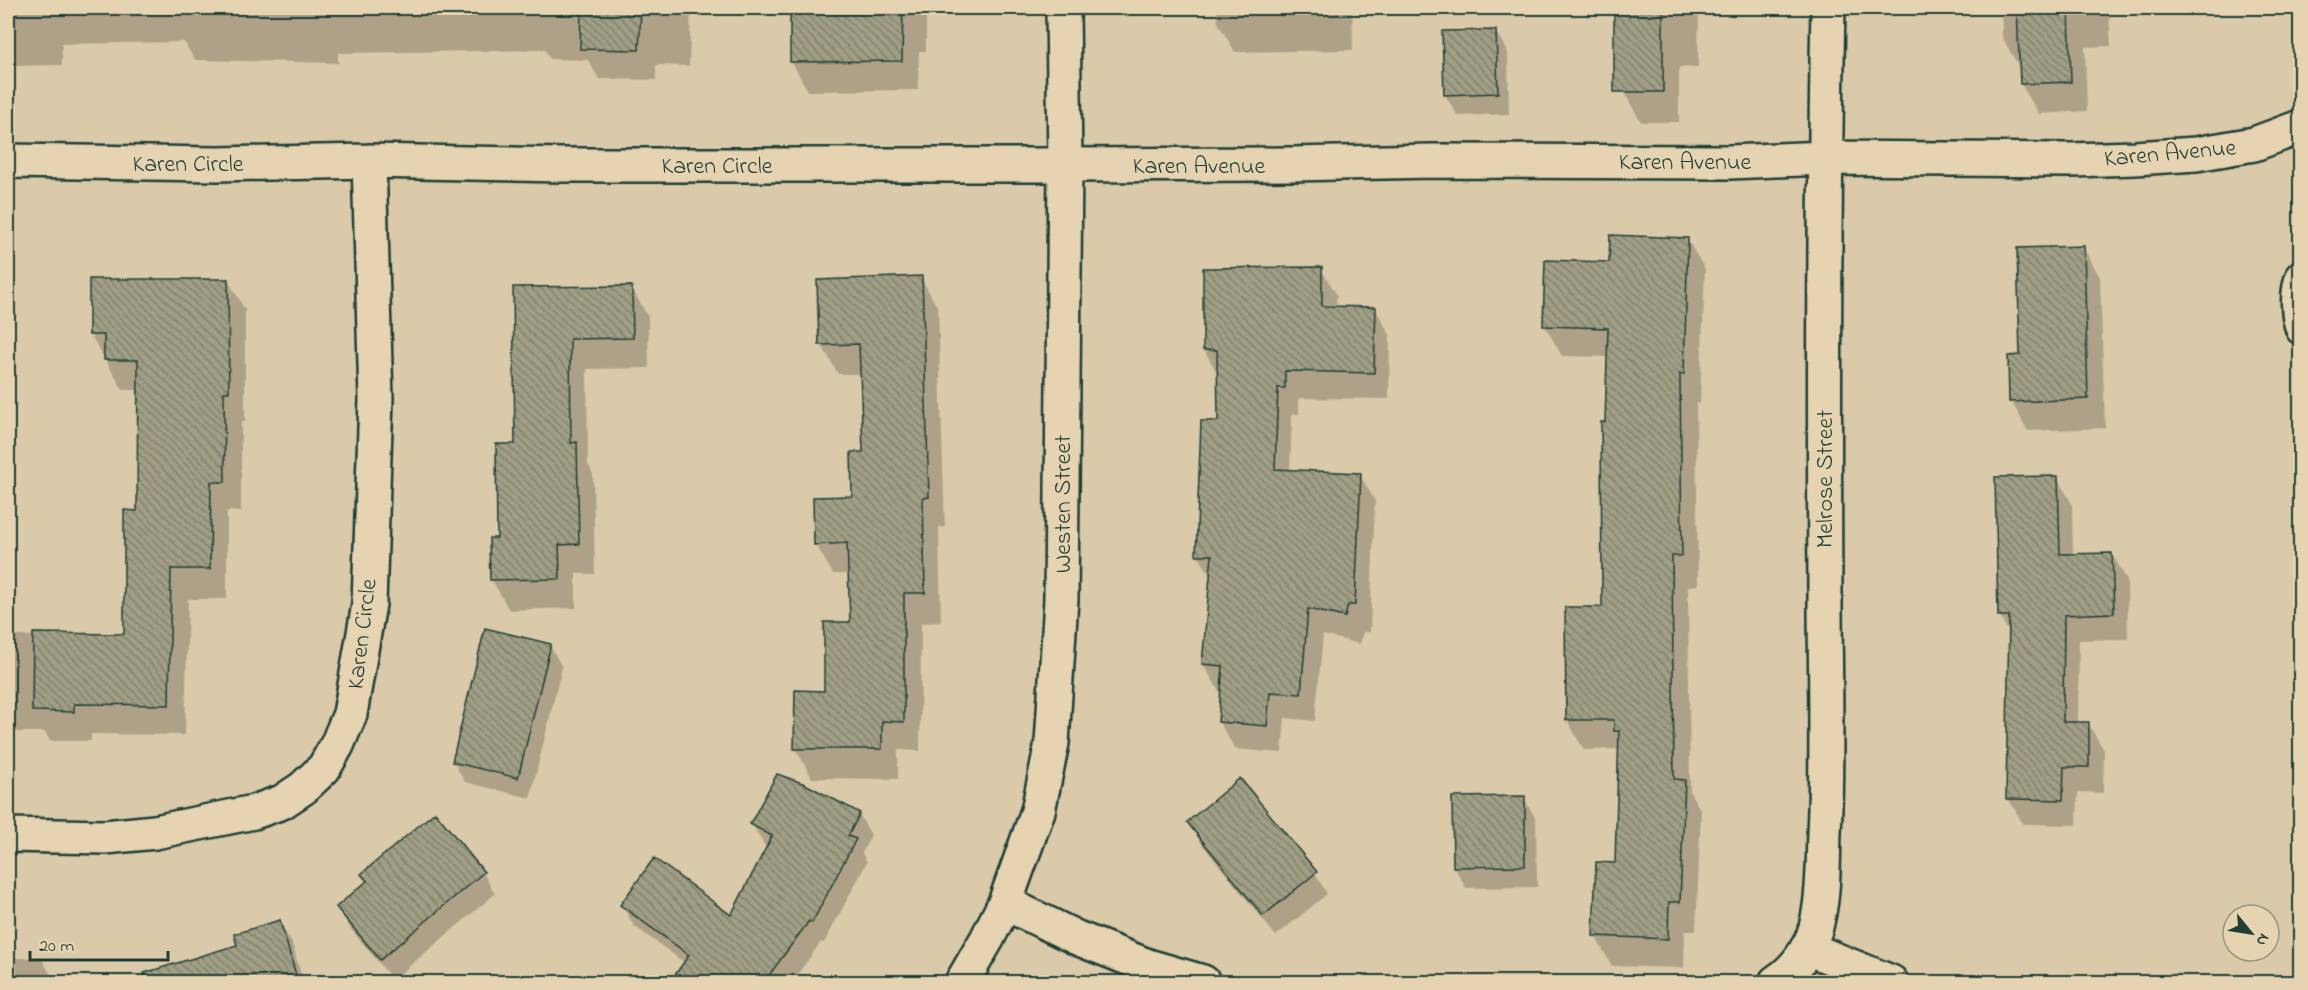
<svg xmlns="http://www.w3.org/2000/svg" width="2308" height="990" font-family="'Indie Flower',sans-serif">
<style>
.shadow{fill:#0003}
.building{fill:url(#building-back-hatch);stroke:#1f3d34;stroke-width:1.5}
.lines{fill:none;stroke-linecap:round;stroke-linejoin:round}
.service-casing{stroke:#1f3d34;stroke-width:32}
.minor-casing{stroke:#1f3d34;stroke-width:38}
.tertiary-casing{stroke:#1f3d34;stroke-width:38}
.service{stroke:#e6d3b1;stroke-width:27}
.minor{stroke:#e6d3b1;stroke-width:33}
.tertiary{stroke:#e6d3b1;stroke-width:33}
.labels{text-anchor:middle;stroke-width:5;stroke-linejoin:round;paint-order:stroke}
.street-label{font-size:24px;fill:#1f3d34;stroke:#e6d3b1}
</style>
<defs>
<pattern id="building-back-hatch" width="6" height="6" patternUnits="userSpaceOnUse" patternTransform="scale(1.5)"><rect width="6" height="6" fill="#a09f85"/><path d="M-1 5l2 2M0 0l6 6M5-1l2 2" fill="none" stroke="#82836e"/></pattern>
</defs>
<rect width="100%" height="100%" fill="#dacaaa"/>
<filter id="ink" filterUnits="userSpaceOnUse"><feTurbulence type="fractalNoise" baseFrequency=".0167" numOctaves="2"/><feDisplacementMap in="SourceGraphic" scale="12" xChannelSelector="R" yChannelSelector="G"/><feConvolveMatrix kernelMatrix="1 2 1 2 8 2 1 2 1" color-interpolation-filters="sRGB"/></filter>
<g filter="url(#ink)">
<!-- shadow -->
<path class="shadow" d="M 8,8 L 691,8 L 689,66 L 656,65 L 656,80 L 599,79 L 588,60 L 550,59 L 545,50 L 338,53 L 338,63 L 195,60 L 184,42 L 62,44 L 62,65 L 8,66 Z
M 791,8 L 926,8 L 926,51 L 919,51 L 918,90 L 808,91 L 791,61 Z
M 1217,8 L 1352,8 L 1353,50 L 1235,52 L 1218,23 Z
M 1624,8 L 1699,8 L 1698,68 L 1679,67 L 1679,122 L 1641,122 L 1624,92 Z
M 2001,8 L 2109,8 L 2111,46 L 2085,47 L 2087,111 L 2039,114 L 2021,84 L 2021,67 L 2019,67 L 2002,37 Z
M 1496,32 L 1508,53 L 1509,114 L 1458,116 L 1445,95 Z
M 1687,239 L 1705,269 L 1700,404 L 1696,403 L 1698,585 L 1688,586 L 1690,792 L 1701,811 L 1696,931 L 1685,931 L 1684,968 L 1612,966 L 1595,936 L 1616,864 L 1620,749 L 1584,750 L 1567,720 L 1604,608 L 1609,357 L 1562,356 L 1545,326 L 1610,263 Z
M 2083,247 L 2100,277 L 2105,428 L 2028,431 L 2011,401 L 2021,356 Z
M 1321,269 L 1337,295 L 1336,307 L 1375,308 L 1390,335 L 1389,399 L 1299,398 L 1299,414 L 1292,414 L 1290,472 L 1360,475 L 1375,501 L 1370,632 L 1363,632 L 1360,644 L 1323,635 L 1315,721 L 1285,718 L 1282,753 L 1235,749 L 1219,722 L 1222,691 L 1219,691 L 1203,664 L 1212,579 L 1198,555 L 1220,423 L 1219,376 L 1204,350 Z
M 921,278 L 938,308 L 945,527 L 939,527 L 941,622 L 921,623 L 920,751 L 898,750 L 898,779 L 812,778 L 795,748 L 825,692 L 851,624 L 850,574 L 833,574 L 816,545 L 854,498 L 864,454 L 862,374 L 838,374 L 821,344 Z
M 228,280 L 245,310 L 245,422 L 241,422 L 241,512 L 227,511 L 227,599 L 188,599 L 185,735 L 91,734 L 91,741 L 50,741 L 45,732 L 8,732 L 8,636 L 126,635 L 138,512 L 139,390 L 123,390 L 90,334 Z
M 631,287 L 648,317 L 649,368 L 587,369 L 588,464 L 593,474 L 595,574 L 576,574 L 576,608 L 509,610 L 492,580 L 491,540 L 498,539 L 516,445 L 515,289 Z
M 2057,477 L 2072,504 L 2073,555 L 2112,554 L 2127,580 L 2128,639 L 2079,640 L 2078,724 L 2088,724 L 2104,750 L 2103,793 L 2078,792 L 2077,825 L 2023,824 L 2008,798 L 2010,635 L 2000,616 L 1996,479 Z
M 550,646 L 562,667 L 530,798 L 465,782 L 453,761 Z
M 1524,798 L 1536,819 L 1537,887 L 1466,888 L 1454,867 Z
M 435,814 L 483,873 L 495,894 L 393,980 L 350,928 L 338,907 L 367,883 L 362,874 Z
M 859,814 L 871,835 L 862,853 L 867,862 L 824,943 L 821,942 L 792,982 L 671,982 L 685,963 L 634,926 L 622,905 L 731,917 L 768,847 L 764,845 L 752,824 Z
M 1189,822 L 1315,873 L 1327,894 L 1276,936 L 1201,843 Z
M 279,922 L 292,943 L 303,982 L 171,982 L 167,968 L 239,946 Z
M 8,958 L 41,958 L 55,982 L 8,982 Z"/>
<!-- building -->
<path class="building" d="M 581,8 L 641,8 L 639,50 L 580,49 Z
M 790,8 L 903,8 L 902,61 L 790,62 Z
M 1614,8 L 1663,8 L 1663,92 L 1614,92 Z
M 2017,8 L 2069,8 L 2071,82 L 2020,84 Z
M 1496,30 L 1498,93 L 1444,95 L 1442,31 Z
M 1610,235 L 1688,238 L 1684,374 L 1680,374 L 1682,556 L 1672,556 L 1674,779 L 1685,780 L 1680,902 L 1669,902 L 1668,939 L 1593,936 L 1596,862 L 1615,863 L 1619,731 L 1614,731 L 1614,720 L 1566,720 L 1565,607 L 1602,607 L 1601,422 L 1605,422 L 1608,328 L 1543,326 L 1545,260 L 1609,262 Z
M 2084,246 L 2088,399 L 2009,402 L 2008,356 L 2020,355 L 2017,248 Z
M 1322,267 L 1322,306 L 1376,307 L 1374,373 L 1285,371 L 1285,388 L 1278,388 L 1275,469 L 1361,473 L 1355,605 L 1348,605 L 1345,617 L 1308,609 L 1301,694 L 1270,692 L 1267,726 L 1218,722 L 1223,666 L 1202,664 L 1212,555 L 1196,555 L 1201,421 L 1218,421 L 1217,350 L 1203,350 L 1203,268 Z
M 922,276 L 929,497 L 923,498 L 925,593 L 904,593 L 904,722 L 882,721 L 882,749 L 794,749 L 795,690 L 824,691 L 824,622 L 850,622 L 847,543 L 814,545 L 813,497 L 852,496 L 851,452 L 863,452 L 859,344 L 819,345 L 817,280 Z
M 89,279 L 228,279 L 229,392 L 224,392 L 225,482 L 211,482 L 210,569 L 171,569 L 169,705 L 74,704 L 74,712 L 32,711 L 33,633 L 124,634 L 124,510 L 137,511 L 138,360 L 104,360 L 104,335 L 89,335 Z
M 632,286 L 633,338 L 570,339 L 571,443 L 577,442 L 579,544 L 559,545 L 560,579 L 490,580 L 489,538 L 497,538 L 496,444 L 515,444 L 513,287 Z
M 2058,476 L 2060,554 L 2112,553 L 2114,613 L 2064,615 L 2063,722 L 2089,722 L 2089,767 L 2064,767 L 2063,800 L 2006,799 L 2009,616 L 1998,616 L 1995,477 Z
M 485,628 L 551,644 L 518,778 L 452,762 Z
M 777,774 L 805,784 L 860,813 L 848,836 L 856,839 L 812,923 L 809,921 L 764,982 L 670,982 L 689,955 L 620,905 L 654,858 L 731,915 L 772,836 L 750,824 Z
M 1240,778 L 1317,872 L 1263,916 L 1187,822 Z
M 1525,796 L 1525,866 L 1453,867 L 1452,797 Z
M 435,812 L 484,872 L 380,960 L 336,907 L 367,881 L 361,874 Z
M 280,920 L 298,982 L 146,982 L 144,973 L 237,945 L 234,934 Z"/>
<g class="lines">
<!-- service casing -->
<g class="service-casing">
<path id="service" d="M 2300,275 C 2294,291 2294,314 2300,330"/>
</g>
<!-- minor casing -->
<g class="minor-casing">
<path id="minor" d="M 8,161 L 217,164 L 369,161 L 561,165 L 1065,165 L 1292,164 L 1432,161 L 1730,162 L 1825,158 L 2071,160 L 2135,158 L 2196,154 L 2254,144 L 2300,127
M 8,835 L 105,837 L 155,832 L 254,812 L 282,802 L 303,788 L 324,768 L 337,745 L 350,714 L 369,604 L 376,399 L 369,161
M 1005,903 L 1077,938 L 1148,966 L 1203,982
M 1807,948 L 1891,982
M 1776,982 C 1798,968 1814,943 1818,918 C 1824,890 1823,861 1824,833 C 1828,754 1825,674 1825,595 C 1824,399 1824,203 1828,8"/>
</g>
<!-- tertiary casing -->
<g class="tertiary-casing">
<path id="tertiary" d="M 962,982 L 987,939 L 1005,903 L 1038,811 L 1052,743 L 1061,599 L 1065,165 L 1063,8"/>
</g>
<!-- service -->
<use href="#service" class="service"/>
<!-- minor -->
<use href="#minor" class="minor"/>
<!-- tertiary -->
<use href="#tertiary" class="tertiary"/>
</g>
</g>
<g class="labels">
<!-- street labels -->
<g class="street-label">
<text transform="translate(2170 152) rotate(-5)" y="8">Karen Avenue</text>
<text x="1685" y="169">Karen Avenue</text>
<text x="188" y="171">Karen Circle</text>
<text x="717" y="173">Karen Circle</text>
<text x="1199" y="173">Karen Avenue</text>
<text transform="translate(1824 479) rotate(-90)" y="8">Melrose Street</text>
<text transform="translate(1062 504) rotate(-90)" y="8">Westen Street</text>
<text transform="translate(361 634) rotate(-83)" y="8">Karen Circle</text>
</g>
</g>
<!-- margin -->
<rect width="2308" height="990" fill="none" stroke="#e6d3b1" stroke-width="30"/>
<rect x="15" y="15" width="2278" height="960" fill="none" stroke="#1f3d34" stroke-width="2" filter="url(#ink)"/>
<!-- north arrow -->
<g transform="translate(2251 933) rotate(120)"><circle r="28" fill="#e6d3b1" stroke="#96977f" stroke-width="1.5"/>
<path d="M0-4.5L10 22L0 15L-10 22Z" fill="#1f3d34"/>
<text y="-9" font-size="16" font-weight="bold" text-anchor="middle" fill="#1f3d34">N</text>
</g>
<!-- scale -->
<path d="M30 951v9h138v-9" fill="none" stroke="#1f3d34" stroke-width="3"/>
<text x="39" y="951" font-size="18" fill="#1f3d34" stroke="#e6d3b1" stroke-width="4.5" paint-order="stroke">20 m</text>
</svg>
